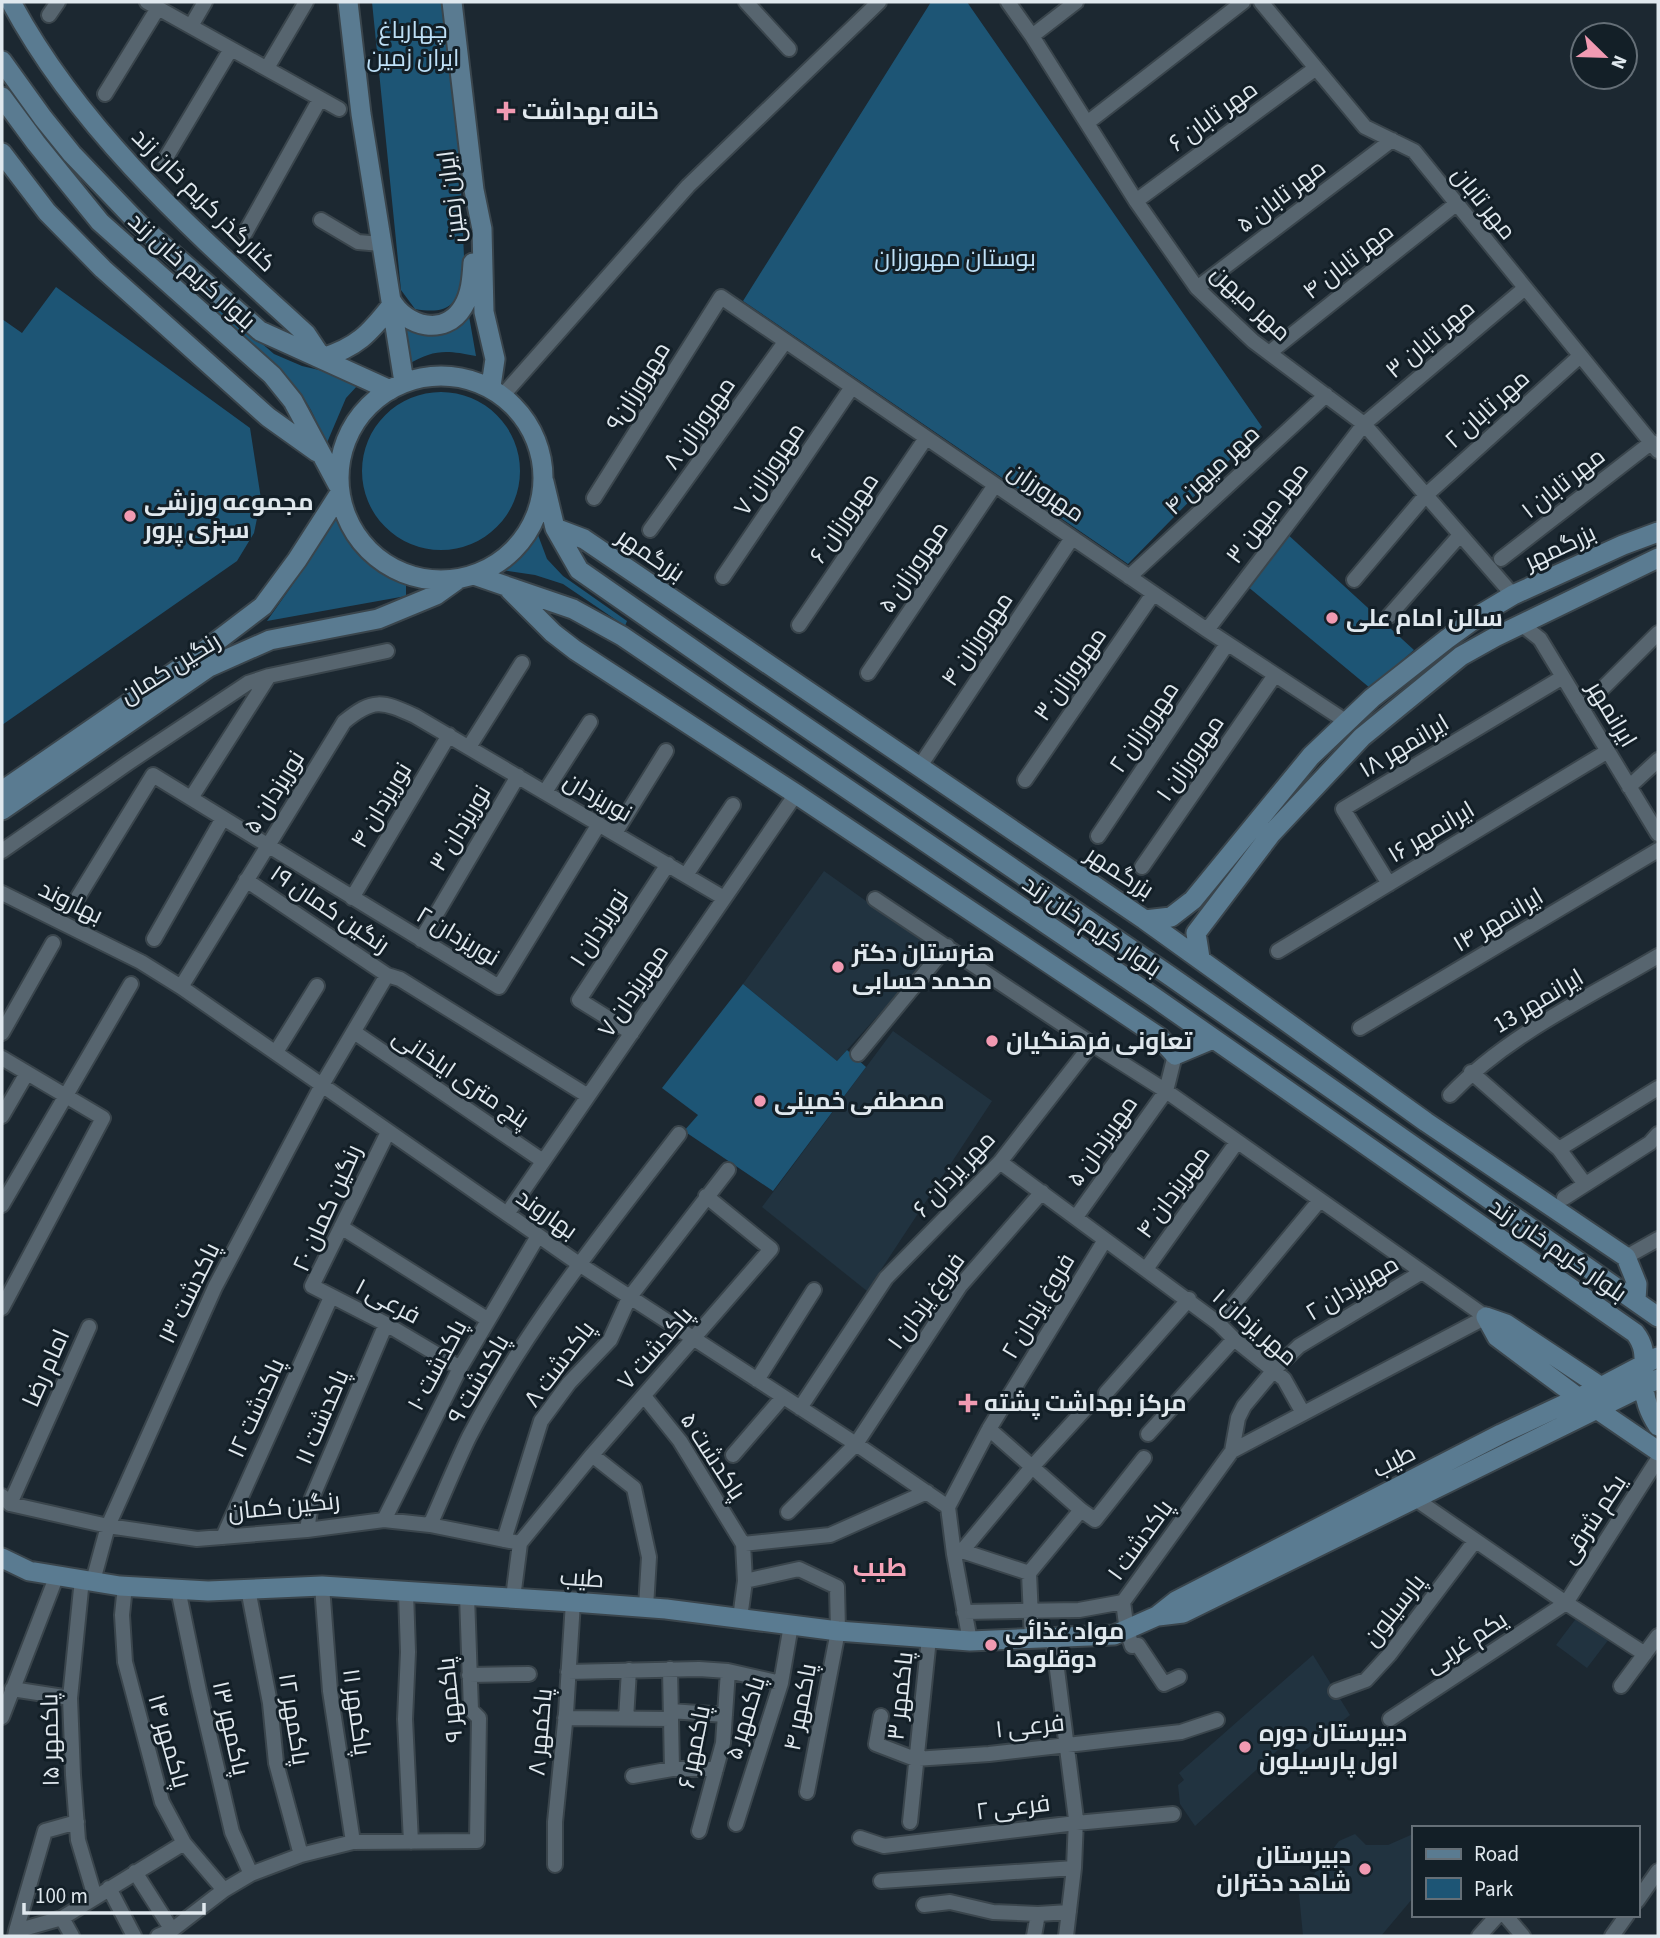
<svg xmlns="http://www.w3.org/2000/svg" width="1660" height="1938" font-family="'Source Sans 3',Cairo,sans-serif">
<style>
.built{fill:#213340}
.green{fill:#1d5575}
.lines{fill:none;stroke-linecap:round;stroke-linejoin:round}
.street-casing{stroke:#3a454c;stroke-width:18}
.secondary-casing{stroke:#3a454c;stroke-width:23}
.street{stroke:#57656f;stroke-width:14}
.secondary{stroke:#5a7b91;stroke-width:19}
.poi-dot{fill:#f19ab2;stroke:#131f27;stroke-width:2.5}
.labels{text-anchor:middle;stroke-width:6;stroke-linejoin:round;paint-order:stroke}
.park-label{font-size:24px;fill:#bee0f7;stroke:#131f27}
.poi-label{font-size:24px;font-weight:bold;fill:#e0e8ee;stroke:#131f27;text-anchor:start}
.street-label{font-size:24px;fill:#e0e8ee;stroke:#131f27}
.neighbourhood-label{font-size:26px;font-weight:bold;fill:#f5a4b9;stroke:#131f27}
</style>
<rect width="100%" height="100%" fill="#1c2831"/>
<!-- built -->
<path class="built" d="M 824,871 L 936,951 L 837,1061 L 743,984 Z
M 893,1031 L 992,1101 L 867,1291 L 762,1207 Z
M 1578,1616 L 1609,1639 L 1587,1668 L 1556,1645 Z
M 1313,1655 L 1350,1715 L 1299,1755 L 1290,1739 L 1195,1826 L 1180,1804 L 1178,1785 L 1184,1780 L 1179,1773 Z
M 1355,1834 L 1366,1845 L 1388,1845 L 1413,1834 L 1413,1898 L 1381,1936 L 1303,1936 L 1299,1894 L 1339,1841 Z"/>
<!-- green -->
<path class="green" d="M 372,2 L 445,2 L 459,145 L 465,279 C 456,308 444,314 415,309 L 401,290 Z
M 931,2 L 967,2 L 1262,427 L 1128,564 L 743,301 Z
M 56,287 L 250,428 L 261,499 L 254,533 L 237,561 L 2,725 L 2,319 L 22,333 Z
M 218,306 L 274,354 L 302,366 L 353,378 L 358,385 L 346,398 L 326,445 C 319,432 316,417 308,405 C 285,367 247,340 214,311 Z
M 469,316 L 476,356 C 446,350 434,349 407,365 L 401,327 C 430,335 447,340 469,316 Z
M362 471a79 79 0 1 1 158 0a79 79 0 1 1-158 0Z
M 330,508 L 352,548 L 374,564 L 406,583 L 406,596 L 267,621 L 305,567 L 321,510 Z
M 1285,532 L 1414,650 L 1370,688 L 1247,586 Z
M 538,535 L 547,559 L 563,576 L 627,621 L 625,626 L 563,584 L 535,575 L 502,570 L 523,553 Z
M 743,984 L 837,1061 L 847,1050 L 866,1067 L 773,1191 L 684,1131 L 698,1115 L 662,1088 Z"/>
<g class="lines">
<!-- street casing -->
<g class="street-casing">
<path id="street" d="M 147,2 L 339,109
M 746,2 L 789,49
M 1008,2 L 1032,36 L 1136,201 L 1197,288 L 1253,341 L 1364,424 L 1513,595
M 1261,2 L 1365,127 L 1414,151 L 1658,451
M 49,15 L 58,2
M 191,26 L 205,2
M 1032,36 L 1076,2
M 267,68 L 306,2
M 105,94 L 158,8
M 1087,123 L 1243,2
M 164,161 L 231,49
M 1136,201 L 1316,68
M 321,220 L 358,242 L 381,244
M 245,233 L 320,99
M 1197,288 L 1392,140
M 1269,353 L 1456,204
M 503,395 L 688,186 L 879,2
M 594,498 L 721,297 L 1207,630 L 1347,722
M 650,530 L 785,342
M 1501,559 L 1652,442
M 723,577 L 852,387
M 1129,577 L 1326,395
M 1354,580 L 1425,496 L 1580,356
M 1389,616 L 1460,535
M 1521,624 L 1540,639 L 1658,834
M 799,625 L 926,438
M 1207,630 L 1364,424 L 1525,288
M 868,673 L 995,485
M 1582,709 L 1658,633
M 469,747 L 522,663
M 920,766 L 1072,538
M 1025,780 L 1153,594
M 1629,787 L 1658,760
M 545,792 L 590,722
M 191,798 L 269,676
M 615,833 L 666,751
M 1098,836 L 1227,644
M 2,851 L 128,763 L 248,683 L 269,676 L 387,651
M 1142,867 L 1275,675
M 686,875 L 733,805
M 1389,884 L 1343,809 L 1563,677
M 2,893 L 141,962 L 181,987 L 579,1264 L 856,1444 L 948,1507 L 954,1554 L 970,1641
M 78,897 L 153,775 L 499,987 L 599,824
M 352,898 L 449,735
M 875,899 L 1092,1044
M 154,939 L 223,818
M 421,940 L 518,776
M 1278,951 L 1608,751
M 387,975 L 400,979 L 588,1096
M 181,987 L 344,722 C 373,698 382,701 415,716 L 724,898
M 1360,1028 L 1658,850
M 354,1032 L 543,1161
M 2,1033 L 53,943
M 632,1033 L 579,1000 L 668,864
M 276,1052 L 317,986
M 858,1054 L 947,946
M 2,1058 L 103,1118 L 2,1308
M 1471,1072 L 1559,1149 L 1585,1184
M 1450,1095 C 1507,1035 1587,998 1658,956
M 2,1116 L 27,1073
M 388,1132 L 312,1286 L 386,1324 L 460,1368
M 1559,1149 L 1658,1088
M 1000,1162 L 1218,1323 L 1234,1339 L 1284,1379 L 1303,1413
M 1564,1198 L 1650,1143 L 1658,1134
M 2,1205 L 131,984
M 507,1214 L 796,794
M 1076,1217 L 1166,1091 L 1175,1055
M 341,1227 L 487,1319
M 1626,1257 L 1658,1239
M 1146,1269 L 1237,1142
M 1218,1323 L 1320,1200
M 757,1380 L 814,1290
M 1106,1393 L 1189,1299
M 644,1396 L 680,1441 L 743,1544 L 745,1581 L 740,1618
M 800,1408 L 886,1278 L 1000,1162 L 1092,1044 L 1166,1091 L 1486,1317 L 1232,1451
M 989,1429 L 1081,1510
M 1148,1434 L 1234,1339
M 592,1455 L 634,1488 L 649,1557 L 646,1607
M 733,1455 L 783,1397
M 2,1496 L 10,1504 L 108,1526 L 197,1539 L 307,1530 L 384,1520 L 430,1525 L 520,1543 L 513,1598
M 1414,1498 L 1566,1603 L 1645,1654
M 10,1504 L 89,1327
M 948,1507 L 989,1429 L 1105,1240
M 788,1512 L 856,1444 L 960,1286 L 1042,1192
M 384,1520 L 460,1368 L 538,1236
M 430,1525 C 443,1496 455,1466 469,1437 C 526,1328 604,1231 679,1134
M 307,1530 L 312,1498 L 386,1324
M 223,1537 L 331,1297
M 504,1540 L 541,1421 L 569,1383 L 610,1340 L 629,1298 L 728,1170
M 520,1543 L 592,1455 L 771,1249 L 706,1196
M 743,1544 L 830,1535 L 927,1492
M 962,1551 L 1032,1467 L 1086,1408
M 954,1554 L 962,1551 L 1029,1573
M 82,1579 L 70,1698 L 73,1775 L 78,1840 L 95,1897
M 93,1581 L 108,1526 L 215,1287 L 322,1085 L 387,975 L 246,880
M 745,1581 L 799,1569 L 837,1587 L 838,1631 L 807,1792
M 125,1586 L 122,1615 L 125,1662 L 162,1802 L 184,1843 L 224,1890
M 322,1586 L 330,1691 L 353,1842
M 178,1589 L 199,1691 L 232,1832 L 251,1874
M 248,1589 L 270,1703 L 276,1763 L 301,1855
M 406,1592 L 408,1652 L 405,1719 L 411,1842
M 1123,1602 L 1127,1631 L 1132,1646 L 1138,1645 L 1164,1684 L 1179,1677
M 964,1612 L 1079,1610 L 1123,1602 L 1232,1451 L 1238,1418 L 1244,1406 L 1274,1370 L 1299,1346 L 1422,1272
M 1053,1638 L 1076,1819 L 1074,1868 L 1066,1936
M 1032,1640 L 1029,1573 L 1081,1510 L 1095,1520 L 1144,1458
M 670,1669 L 672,1769
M 568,1672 L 699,1669 L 728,1671 L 781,1683
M 469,1675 L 529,1674
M 1621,1686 L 1658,1636
M 12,1689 L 70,1698
M 1336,1691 L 1366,1680 L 1389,1655 L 1475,1541
M 671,1711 L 725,1715
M 881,1716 L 876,1744 L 915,1759 L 989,1754 L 1181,1732 L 1217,1720
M 2,1717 L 57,1575
M 565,1718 L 671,1719
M 626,1719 L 629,1670
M 1390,1719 L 1566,1603 L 1658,1459
M 633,1776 L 672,1769 L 716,1769
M 910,1822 L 929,1638
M 736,1824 L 781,1683 L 791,1625
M 699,1831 L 723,1743 L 728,1671
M 860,1838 L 884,1846 L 1076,1823 L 1173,1814
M 555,1865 L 555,1822 L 566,1713 L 573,1602
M 135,1872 L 172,1930
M 881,1881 L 1074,1868
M 109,1888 L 134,1936
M 1637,1901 L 1658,1871
M 924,1905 L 950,1902 L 993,1912 L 1038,1914
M 1505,1915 L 1523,1936
M 62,1918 L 72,1936
M 16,1931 L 45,1831 L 77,1822
M 15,1936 L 16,1931 L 62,1918 L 184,1843
M 158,1936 L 172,1930 L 224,1890 L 251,1874 L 301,1855 L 353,1842 L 477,1841 L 479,1718 L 471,1710 L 467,1596
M 1034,1936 L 1038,1914 L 1069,1912
M 1479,1936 L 1498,1915
M 1612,1936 L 1627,1915"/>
</g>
<!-- secondary casing -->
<g class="secondary-casing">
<path id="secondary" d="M 11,2 C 82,134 196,233 306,334 L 322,358 C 357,347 369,334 391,306
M 348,2 L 361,114 L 404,382
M 452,2 L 474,190 L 482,229 L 484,312 L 495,359 L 491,386
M 2,61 L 43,118 L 72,154 L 139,224 L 260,331 L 390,390
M 2,97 L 36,143 L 100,222 L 272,375 L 293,401 L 338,485
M 2,153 L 47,212 L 103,269 L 268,417 L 317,452
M 391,300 C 406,327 445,337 463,307 C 471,294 472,278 473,263
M339 478a102 102 0 1 1 204 0a102 102 0 1 1-204 0Z
M 544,482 L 555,528 L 579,570 L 737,680 L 1170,976 L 1658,1317
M 555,528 L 584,539 L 1145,920 L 1426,1122 L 1626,1257 L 1637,1284 L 1636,1300
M 474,575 L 573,609 L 622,636 L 1154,997 L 1635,1333 C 1648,1349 1643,1363 1644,1383 C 1644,1398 1650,1414 1658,1426
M 510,590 L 553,633 L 575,650 L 796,794 L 1159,1037 L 1175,1055 L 1213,1039
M 2,791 L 196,657 L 263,606 L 297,560 L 340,493
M 2,810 L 209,667 L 270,640 L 378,619 L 436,595 L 457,580
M 1145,920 L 1171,917 L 1193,900 L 1311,756 L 1372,698 L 1447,639 L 1483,613 L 1513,595 L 1623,545 L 1658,532
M 1200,958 L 1196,933 L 1271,834 L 1362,737 L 1461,656 L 1495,637 L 1658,558
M 1486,1317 L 1506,1324 L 1601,1387
M 1486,1317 L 1497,1337 L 1579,1398
M 1598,1410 L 1658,1451
M 2,1558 L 29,1571 L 120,1586 L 208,1591 L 322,1586 L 573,1602 L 666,1609 L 838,1631 L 970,1641 L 1114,1635 L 1157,1616 L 1176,1601 L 1501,1434 L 1601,1387 L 1658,1357
M 1158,1616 L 1183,1613 L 1658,1379"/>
</g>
<!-- street -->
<use href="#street" class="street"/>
<!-- secondary -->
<use href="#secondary" class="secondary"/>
</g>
<!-- markers -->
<g class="poi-dot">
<path d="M502.5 100.5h7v7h7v7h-7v7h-7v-7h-7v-7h7z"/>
<circle cx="130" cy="516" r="7"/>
<circle cx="1332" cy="618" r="7"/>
<circle cx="838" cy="967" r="7"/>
<circle cx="992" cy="1041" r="7"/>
<circle cx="760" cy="1101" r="7"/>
<path d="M964.5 1392.5h7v7h7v7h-7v7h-7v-7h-7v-7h7z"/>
<circle cx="991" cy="1645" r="7"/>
<circle cx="1245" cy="1747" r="7"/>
<circle cx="1365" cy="1869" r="7"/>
</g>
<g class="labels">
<!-- park labels -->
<g class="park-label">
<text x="413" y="38">چهارباغ<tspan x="413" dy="28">ایران زمین</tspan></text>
<text x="955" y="266">بوستان مهرورزان</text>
</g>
<!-- poi labels -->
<g class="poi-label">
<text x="522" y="119">خانه بهداشت</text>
<text x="144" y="510">مجموعه ورزشی<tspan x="144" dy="28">سبزی پرور</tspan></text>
<text x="1346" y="626">سالن امام علی</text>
<text x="852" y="961">هنرستان دکتر<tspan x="852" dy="28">محمد حسابی</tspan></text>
<text x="1006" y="1049">تعاونی فرهنگیان</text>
<text x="774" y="1109">مصطفی خمینی</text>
<text x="984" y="1411">مرکز بهداشت پشته</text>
<text x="1005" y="1639">مواد غذائی<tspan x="1005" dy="28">دوقلوها</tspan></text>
<text x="1259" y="1741">دبیرستان دوره<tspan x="1259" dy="28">اول پارسیلون</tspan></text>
<text x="1351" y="1863" text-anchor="end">دبیرستان<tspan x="1351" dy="28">شاهد دختران</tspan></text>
</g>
<!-- street labels -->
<g class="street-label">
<text transform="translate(1213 116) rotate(-36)" y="8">مهر تابان ۶</text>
<text transform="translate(1281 196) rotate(-37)" y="8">مهر تابان ۵</text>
<text transform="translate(451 197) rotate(-97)" y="8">ایران زمین</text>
<text transform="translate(204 200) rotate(45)" y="8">کنارگذر کریم خان زند</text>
<text transform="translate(1484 203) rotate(51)" y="8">مهر تابان</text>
<text transform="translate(1348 261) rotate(-38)" y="8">مهر تابان ۴</text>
<text transform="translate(192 271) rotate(42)" y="8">بلوار کریم خان زند</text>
<text transform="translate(1251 303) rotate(43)" y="8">مهر میهن</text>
<text transform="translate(1430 339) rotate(-40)" y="8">مهر تابان ۳</text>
<text transform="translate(638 386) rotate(-58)" y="8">مهرورزان۹</text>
<text transform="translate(1487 409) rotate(-42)" y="8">مهر تابان ۲</text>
<text transform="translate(699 423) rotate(-55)" y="8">مهرورزان ۸</text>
<text transform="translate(769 469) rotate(-56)" y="8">مهرورزان ۷</text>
<text transform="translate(1212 470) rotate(-43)" y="8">مهر میهن ۴</text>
<text transform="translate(1563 483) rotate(-38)" y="8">مهر تابان ۱</text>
<text transform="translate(1046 492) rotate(34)" y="8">مهرورزان</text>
<text transform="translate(1267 513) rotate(-53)" y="8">مهر میهن ۳</text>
<text transform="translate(844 518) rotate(-56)" y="8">مهرورزان ۶</text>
<text transform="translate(1560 547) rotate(-25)" y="8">بزرگمهر</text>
<text transform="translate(651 555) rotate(34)" y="8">بزرگمهر</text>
<text transform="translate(913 567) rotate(-56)" y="8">مهرورزان ۵</text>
<text transform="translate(977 639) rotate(-56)" y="8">مهرورزان ۴</text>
<text transform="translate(170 668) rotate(-32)" y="8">رنگین کمان</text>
<text transform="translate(1070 674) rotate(-55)" y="8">مهرورزان ۳</text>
<text transform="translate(1612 714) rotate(59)" y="8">ایرانمهر</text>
<text transform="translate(1144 727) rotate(-56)" y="8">مهرورزان ۲</text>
<text transform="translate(1404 746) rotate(-31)" y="8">ایرانمهر ۱۸</text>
<text transform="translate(1190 758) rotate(-55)" y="8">مهرورزان ۱</text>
<text transform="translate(274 792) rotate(-58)" y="8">نوریزدان ۵</text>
<text transform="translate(598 797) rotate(30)" y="8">نوریزدان</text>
<text transform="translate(381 805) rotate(-59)" y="8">نوریزدان ۴</text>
<text transform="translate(460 828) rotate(-59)" y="8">نوریزدان ۳</text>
<text transform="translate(1431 832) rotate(-31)" y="8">ایرانمهر ۱۶</text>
<text transform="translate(1120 872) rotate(33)" y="8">بزرگمهر</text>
<text transform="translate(71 902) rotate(26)" y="8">بهاروند</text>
<text transform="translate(330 909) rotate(34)" y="8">رنگین کمان ۱۹</text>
<text transform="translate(1498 920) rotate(-31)" y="8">ایرانمهر ۱۴</text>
<text transform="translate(1092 926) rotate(34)" y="8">بلوار کریم خان زند</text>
<text transform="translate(599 928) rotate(-57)" y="8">نوریزدان ۱</text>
<text transform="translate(458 936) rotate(31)" y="8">نوریزدان ۲</text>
<text transform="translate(633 991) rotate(-56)" y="8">مهریزدان ۷</text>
<text transform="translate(1538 1001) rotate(-31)" y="8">ایرانمهر 13</text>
<text transform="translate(461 1078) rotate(34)" y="8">پنج متری ایلخانی</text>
<text transform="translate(1102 1141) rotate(-55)" y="8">مهریزدان ۵</text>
<text transform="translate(954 1174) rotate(-47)" y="8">مهر یزدان ۶</text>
<text transform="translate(1173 1192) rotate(-54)" y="8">مهریزدان ۴</text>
<text transform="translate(327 1208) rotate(-66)" y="8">رنگین کمان ۲۰</text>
<text transform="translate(547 1214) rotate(35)" y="8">بهاروند</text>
<text transform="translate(1558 1250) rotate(35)" y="8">بلوار کریم خان زند</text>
<text transform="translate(1352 1288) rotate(-31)" y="8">مهریزدان ۲</text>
<text transform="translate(189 1293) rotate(-64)" y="8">پاکدشت ۱۳</text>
<text transform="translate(388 1301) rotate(28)" y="8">فرعی ۱</text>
<text transform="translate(926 1301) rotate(-54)" y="8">فروغ یزدان ۱</text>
<text transform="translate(1038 1306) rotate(-59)" y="8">فروغ یزدان ۲</text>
<text transform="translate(1255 1327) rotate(41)" y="8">مهر یزدان ۱</text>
<text transform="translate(655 1348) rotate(-49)" y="8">پاکدشت ۷</text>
<text transform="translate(559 1364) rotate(-53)" y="8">پاکدشت ۸</text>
<text transform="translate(437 1365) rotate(-62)" y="8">پاکدشت ۱۰</text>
<text transform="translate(46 1368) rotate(-66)" y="8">امام رضا</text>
<text transform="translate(478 1379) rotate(-60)" y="8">پاکدشت ۹</text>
<text transform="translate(256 1408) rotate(-66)" y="8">پاکدشت ۱۲</text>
<text transform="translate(322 1417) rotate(-67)" y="8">پاکدشت ۱۱</text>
<text transform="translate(713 1456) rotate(57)" y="8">پاکدشت ۵</text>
<text transform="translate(1394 1461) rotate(-27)" y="8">طیب</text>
<text transform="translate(284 1506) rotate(-6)" y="8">رنگین کمان</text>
<text transform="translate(1593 1519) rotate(-57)" y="8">یکم شرقی</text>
<text transform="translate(1140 1540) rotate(-54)" y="8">پاکدشت ۱</text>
<text transform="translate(582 1578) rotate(4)" y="8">طیب</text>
<text transform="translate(1394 1610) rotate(-52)" y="8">پارسیلون</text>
<text transform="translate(1466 1642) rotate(-33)" y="8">یکم غربی</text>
<text transform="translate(900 1696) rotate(-84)" y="8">پاکمهر ۳</text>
<text transform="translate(450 1700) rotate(-96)" y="8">پاکمهر ۹</text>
<text transform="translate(800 1707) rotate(-79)" y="8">پاکمهر ۴</text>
<text transform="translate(357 1712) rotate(82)" y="8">پاکمهر ۱۱</text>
<text transform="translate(745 1718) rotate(-73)" y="8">پاکمهر ۵</text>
<text transform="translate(294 1719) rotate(81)" y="8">پاکمهر ۱۲</text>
<text transform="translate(1030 1726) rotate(-6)" y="8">فرعی ۱</text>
<text transform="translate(231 1728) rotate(77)" y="8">پاکمهر ۱۳</text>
<text transform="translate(540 1732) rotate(-85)" y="8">پاکمهر ۸</text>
<text transform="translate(50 1740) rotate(-91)" y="8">پاکمهر ۱۵</text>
<text transform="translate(169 1741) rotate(74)" y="8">پاکمهر ۱۴</text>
<text transform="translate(694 1747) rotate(-79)" y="8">پاکمهر ۶</text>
<text transform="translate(1013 1807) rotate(-7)" y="8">فرعی ۲</text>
</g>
<!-- neighbourhood labels -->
<g class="neighbourhood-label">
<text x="880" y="1576">طیب</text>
</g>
</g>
<!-- border -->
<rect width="1660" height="1938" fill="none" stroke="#e0e8ee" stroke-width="7"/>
<!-- legend -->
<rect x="1412" y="1826" width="228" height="91" fill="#131f27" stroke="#656f77" stroke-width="2"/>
<rect x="1426" y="1849" width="35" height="10" fill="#5a7b91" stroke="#656f77" stroke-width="2"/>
<text x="1474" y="1861" font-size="21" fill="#e0e8ee">Road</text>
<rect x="1426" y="1878" width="35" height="21" fill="#1d5575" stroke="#656f77" stroke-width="2"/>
<text x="1474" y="1896" font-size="21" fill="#e0e8ee">Park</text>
<!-- north arrow -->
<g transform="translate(1604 56) rotate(113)"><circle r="33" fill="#131f27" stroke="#656f77" stroke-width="2"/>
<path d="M0-5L12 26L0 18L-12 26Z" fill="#f19ab2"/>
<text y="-10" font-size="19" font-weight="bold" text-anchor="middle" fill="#e0e8ee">N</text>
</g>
<!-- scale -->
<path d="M24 1903v10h180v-10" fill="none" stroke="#e0e8ee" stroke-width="3.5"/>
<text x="35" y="1903" font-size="21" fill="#e0e8ee" stroke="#131f27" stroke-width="5" paint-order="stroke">100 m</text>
</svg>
